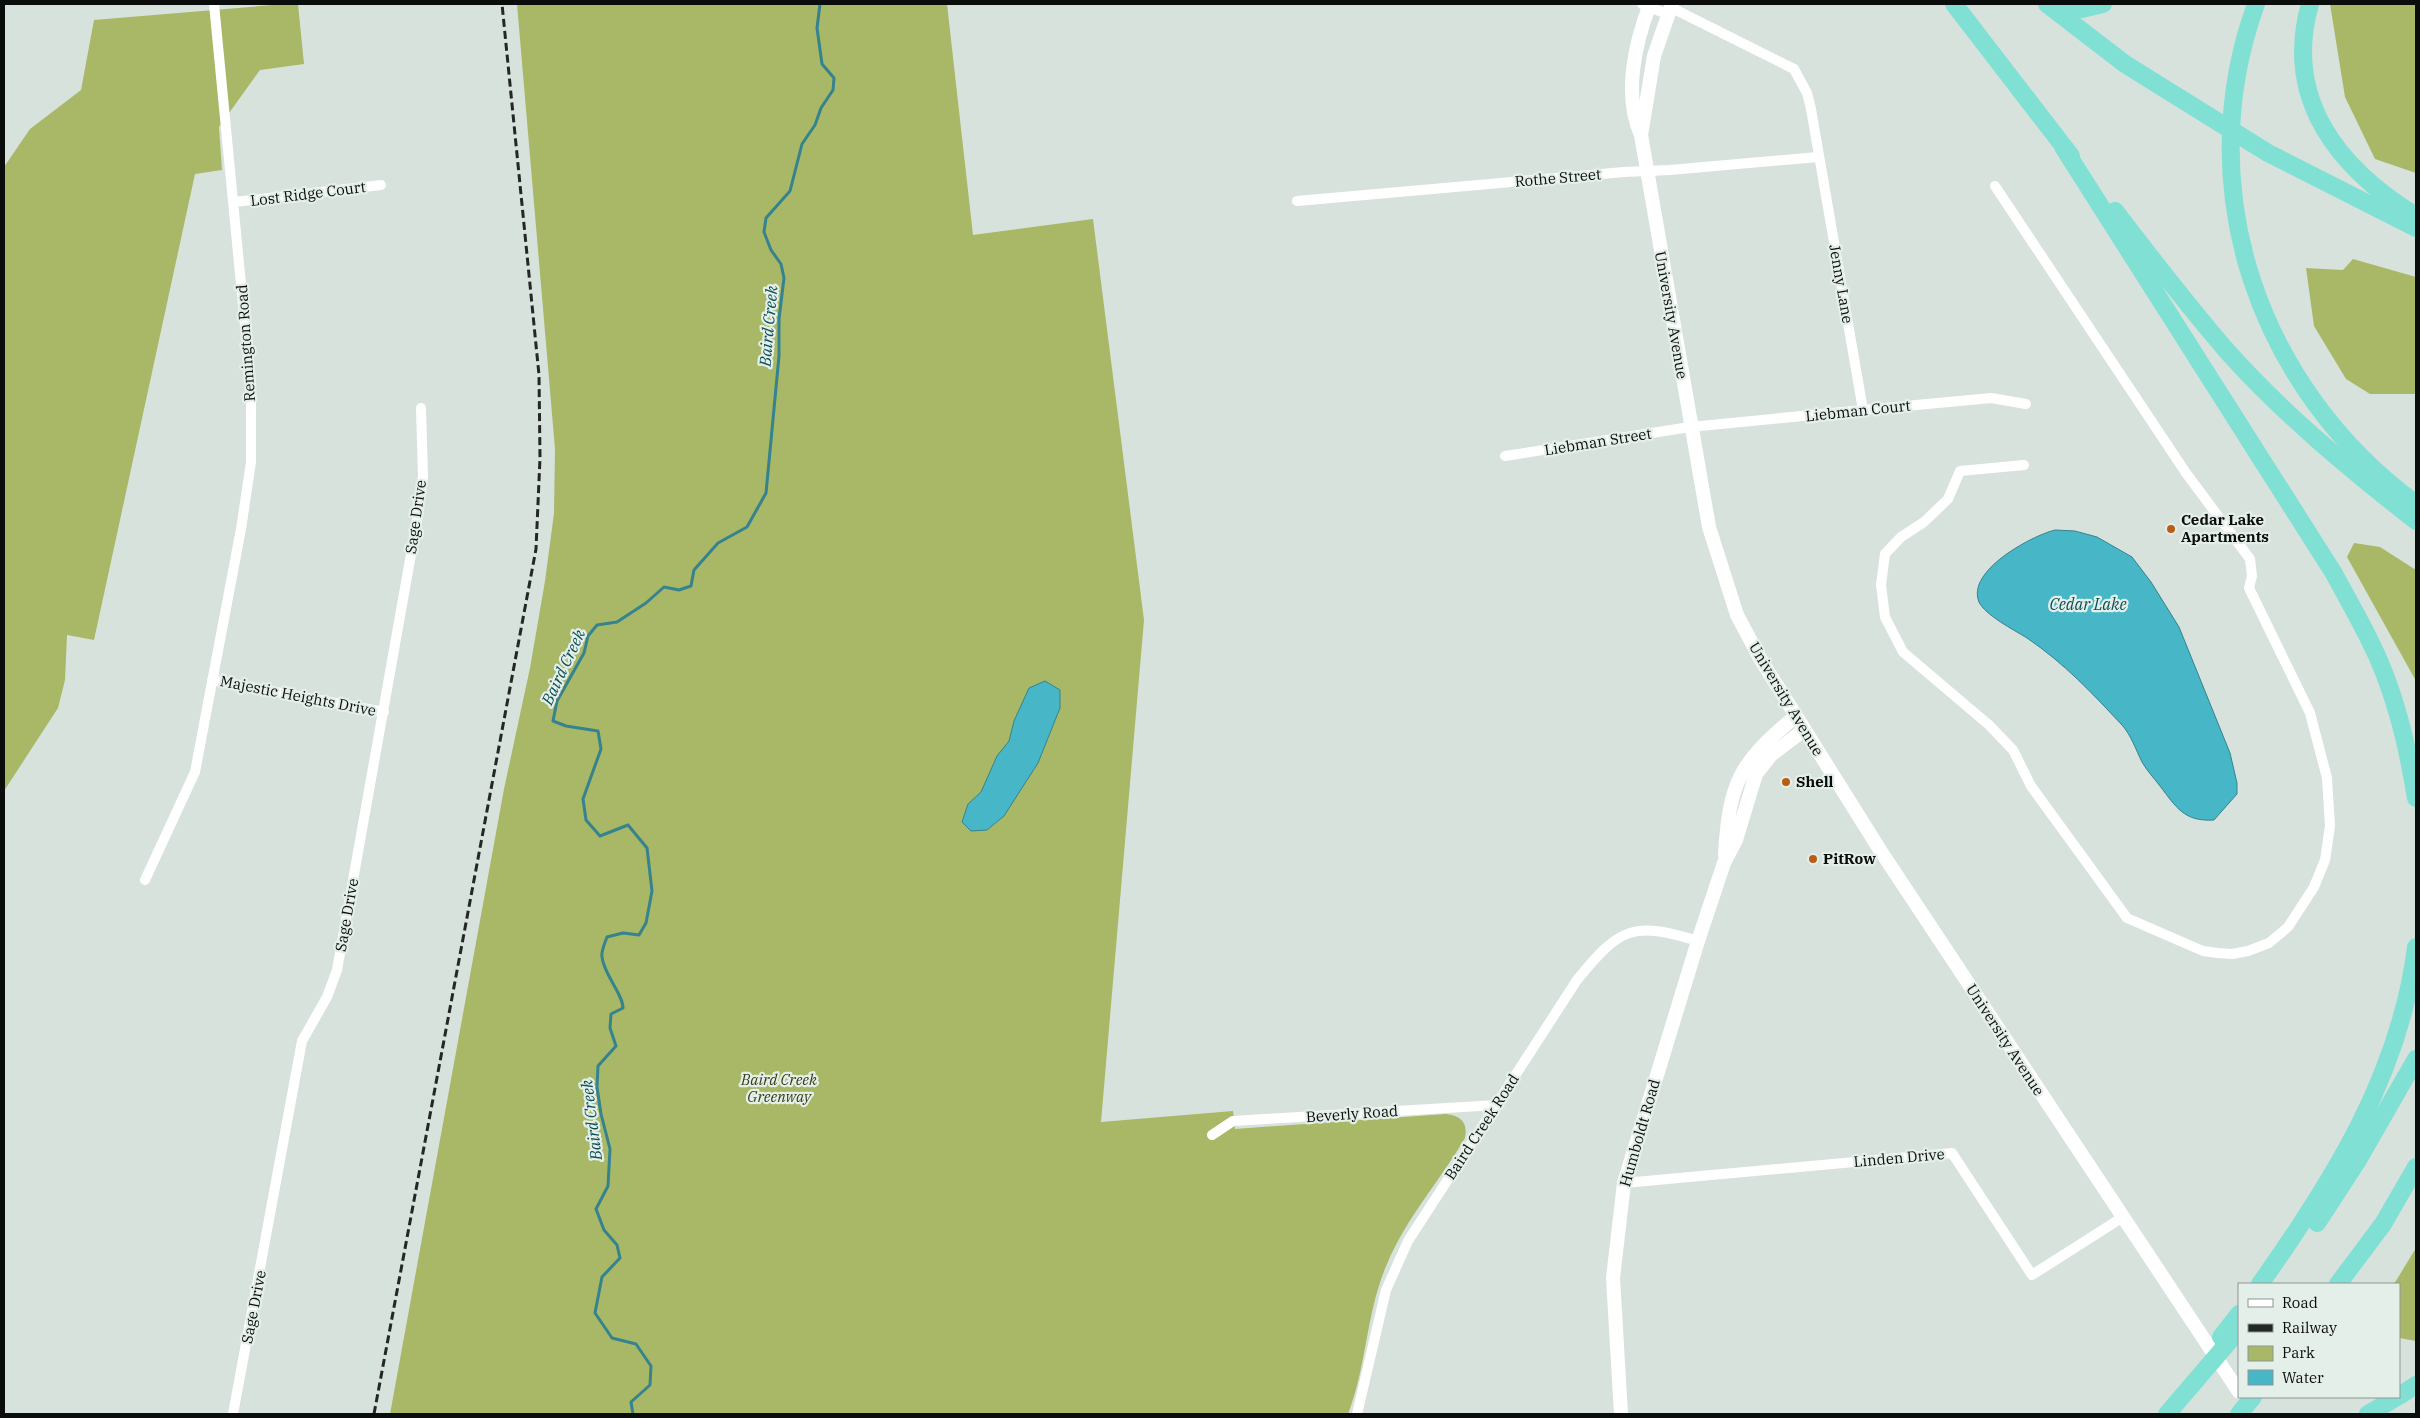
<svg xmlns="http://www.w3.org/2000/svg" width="2420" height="1418" font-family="'IBM Plex Serif',serif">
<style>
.green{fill:#a8b866}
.water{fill:#47b6c6;stroke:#35838e}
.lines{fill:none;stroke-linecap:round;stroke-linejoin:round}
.stream{stroke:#35838e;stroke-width:3}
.street{stroke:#fff;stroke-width:10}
.secondary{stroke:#fff;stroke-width:14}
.highway{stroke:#80e0d4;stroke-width:18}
.rail{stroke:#232725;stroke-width:3;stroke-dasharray:8 4;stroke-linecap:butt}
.poi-dot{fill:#bb5c15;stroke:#e5efea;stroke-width:2}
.labels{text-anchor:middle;stroke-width:4.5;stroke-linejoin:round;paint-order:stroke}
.street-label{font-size:15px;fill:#0a0d0b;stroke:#e5efea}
.poi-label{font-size:15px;font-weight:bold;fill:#0a0d0b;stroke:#e5efea;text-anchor:start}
.park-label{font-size:15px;font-style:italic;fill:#363d13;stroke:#e5efea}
.water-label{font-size:16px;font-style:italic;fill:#094d55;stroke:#e5efea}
</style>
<rect width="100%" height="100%" fill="#d8e2dd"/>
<!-- green -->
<path class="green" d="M 285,4 L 298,4 L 304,64 L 260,70 L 219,127 L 222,170 L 195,174 L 94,640 L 67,635 L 65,680 L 58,708 L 4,791 L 4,167 L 30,129 L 81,90 L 94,20 Z
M 517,4 L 947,4 L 973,235 L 1093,219 L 1144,620 L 1101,1122 L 1233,1111 L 1235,1129 L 1446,1114 C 1461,1116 1468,1122 1465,1138 C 1440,1181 1406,1218 1387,1264 C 1366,1312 1367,1366 1348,1414 L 390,1414 L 504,789 L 530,668 L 545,581 L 554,513 L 555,449 Z
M 2330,4 L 2416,4 L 2416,173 L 2375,159 L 2345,97 Z
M 2353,259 L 2416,277 L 2416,394 L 2370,394 L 2346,379 L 2314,326 L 2306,268 L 2343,270 Z
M 2354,543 L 2380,547 L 2416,570 L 2416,681 L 2347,557 Z
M 2416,1248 L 2416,1341 L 2399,1338 L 2399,1284 L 2394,1284 Z"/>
<!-- water -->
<path class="water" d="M 2055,530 L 2075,531 L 2097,537 L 2132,557 L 2151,582 L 2179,627 L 2230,753 L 2237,783 L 2237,794 L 2214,820 C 2184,822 2176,807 2160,786 C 2154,778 2147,771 2142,762 C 2136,750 2131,735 2122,725 C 2091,692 2065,664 2027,638 C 2014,630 1985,615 1979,602 C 1966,571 2031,536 2055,530 Z
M 1045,681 L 1060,690 L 1060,708 L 1038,763 L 1004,816 L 987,830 L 971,831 L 962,822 L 968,804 L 981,792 L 997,756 L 1009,741 L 1014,721 L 1029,688 Z"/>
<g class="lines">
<!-- stream -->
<path class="stream" d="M 633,1414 L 631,1402 L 650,1385 L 651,1366 L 636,1344 L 612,1338 L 595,1313 L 602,1277 L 620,1258 L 617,1245 L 604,1230 L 596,1209 L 608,1186 L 610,1149 L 601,1114 L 597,1087 L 598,1066 L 616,1046 L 610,1028 L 611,1014 L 623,1008 C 623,994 604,975 602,957 C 601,951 605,943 607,937 L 623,933 L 639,935 L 646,923 L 652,891 L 647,848 L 628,825 L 600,836 L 586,820 L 583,799 L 601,749 L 598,731 L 566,726 L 553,721 L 557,701 L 584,653 L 588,636 L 597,625 L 617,622 L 646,603 L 664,587 L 679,590 L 691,586 L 694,570 L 718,543 L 747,527 L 766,493 L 779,356 L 779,319 L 784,278 L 781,264 L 771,250 L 764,232 L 766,218 L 790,191 L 802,144 L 815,125 L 821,108 L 833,90 L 834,78 L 822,64 L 817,28 L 820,4"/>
<!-- street -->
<path class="street" d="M 1642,4 L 1667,14
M 1670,7 L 1794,69 L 1807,93 L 1811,109 L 1863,410
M 1995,186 L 2186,473 L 2250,559 L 2252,576 L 2249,588 L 2310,713 L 2327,778 L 2330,826 L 2325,860 L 2314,887 L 2288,927 L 2269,943 L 2248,951 L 2232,954 L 2218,953 L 2203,951 L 2127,918 L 2031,786 L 2013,750 L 1989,725 L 1903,652 L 1885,617 L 1881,585 L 1885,554 L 1901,537 L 1924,522 L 1948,499 L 1960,471 L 2024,465
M 1297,201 L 1624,172 L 1670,170 L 1818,157
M 234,202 L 381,185
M 1505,456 L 1690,427 L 1863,410 L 1991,398 L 2026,404
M 212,680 L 384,712
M 145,880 L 195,772 L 241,529 L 251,462 L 251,388 L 214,4
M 1212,1135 L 1233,1121 L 1496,1105
M 1624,1183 L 1952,1153 L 2032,1275 L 2123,1217
M 233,1414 L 302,1041 L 327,997 L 337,970 L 418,515 L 423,476 L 421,408
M 1357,1414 L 1386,1290 L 1408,1241 L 1577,980 C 1620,927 1633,921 1698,941"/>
<!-- secondary -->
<path class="secondary" d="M 1650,4 C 1635,43 1623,95 1641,135 L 1709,527 L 1737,615 L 1761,660 L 1880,850 L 2239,1392
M 1641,135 L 1654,56 L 1672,4
M 1725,855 C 1729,782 1740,762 1796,716
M 1621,1414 L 1613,1278 L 1624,1183 L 1698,941 L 1724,863 L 1736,840 L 1756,774 L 1771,755 L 1804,730"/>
<!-- highway -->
<path class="highway" d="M 1954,4 L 2071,156
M 2047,4 L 2125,64 L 2268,153 L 2416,228
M 2053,4 L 2082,9 L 2103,4
M 2256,4 C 2189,189 2259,389 2416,504
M 2310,4 C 2283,99 2338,168 2416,216
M 2063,147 L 2333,572 C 2345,594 2357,615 2368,637 C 2394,687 2407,743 2416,798
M 2115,211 C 2151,258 2188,306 2227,351 C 2283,414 2350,469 2416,521
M 2317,1223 L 2358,1160 L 2416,1059
M 2260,1284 C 2333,1181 2400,1075 2416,947
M 2338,1284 L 2383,1224 L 2416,1167
M 2221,1337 L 2239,1314
M 2399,1396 L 2416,1385
M 2167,1414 L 2239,1330
M 2239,1414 L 2253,1397
M 2368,1414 L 2397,1397"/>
<!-- rail -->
<path class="rail" d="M 374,1414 L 536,549 L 540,458 L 539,375 L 502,4"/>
</g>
<!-- markers -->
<g class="poi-dot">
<circle cx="2171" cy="529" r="5"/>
<circle cx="1786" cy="782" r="5"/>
<circle cx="1813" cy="859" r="5"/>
</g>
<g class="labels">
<!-- street labels -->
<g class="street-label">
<text transform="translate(1558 178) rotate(-5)" y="5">Rothe Street</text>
<text transform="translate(308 194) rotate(-7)" y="5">Lost Ridge Court</text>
<text transform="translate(1841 284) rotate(80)" y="5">Jenny Lane</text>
<text transform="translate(1671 315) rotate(80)" y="5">University Avenue</text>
<text transform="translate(246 343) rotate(-94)" y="5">Remington Road</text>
<text transform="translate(1858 411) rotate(-6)" y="5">Liebman Court</text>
<text transform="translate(1598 442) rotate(-9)" y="5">Liebman Street</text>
<text transform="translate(416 517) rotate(-82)" y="5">Sage Drive</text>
<text transform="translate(298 696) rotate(11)" y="5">Majestic Heights Drive</text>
<text transform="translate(1786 699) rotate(59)" y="5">University Avenue</text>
<text transform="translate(347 915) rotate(-80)" y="5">Sage Drive</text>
<text transform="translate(2005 1040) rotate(57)" y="5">University Avenue</text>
<text transform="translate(1352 1114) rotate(-4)" y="5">Beverly Road</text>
<text transform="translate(1482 1127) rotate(-57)" y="5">Baird Creek Road</text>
<text transform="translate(1640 1133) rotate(-74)" y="5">Humboldt Road</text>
<text transform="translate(1899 1158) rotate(-5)" y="5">Linden Drive</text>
<text transform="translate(254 1307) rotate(-79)" y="5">Sage Drive</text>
</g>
<!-- poi labels -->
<g class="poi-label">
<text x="2181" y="525">Cedar Lake<tspan x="2181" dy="17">Apartments</tspan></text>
<text x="1796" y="787">Shell</text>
<text x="1823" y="864">PitRow</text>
</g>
<!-- park labels -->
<g class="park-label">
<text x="779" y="1085">Baird Creek<tspan x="779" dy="17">Greenway</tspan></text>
</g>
<!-- water labels -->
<g class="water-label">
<text transform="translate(768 326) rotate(-85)" y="6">Baird Creek</text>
<text x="2088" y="610">Cedar Lake</text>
<text transform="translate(563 667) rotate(-65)" y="6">Baird Creek</text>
<text transform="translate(591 1120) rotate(-97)" y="6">Baird Creek</text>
</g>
</g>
<!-- border -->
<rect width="2420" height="1418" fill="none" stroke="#0a0d0b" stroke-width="10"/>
<!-- legend -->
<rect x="2238" y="1283" width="162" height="115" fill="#e5efea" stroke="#8d9591"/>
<rect x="2248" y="1299" width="25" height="8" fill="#ffffff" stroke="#8d9591"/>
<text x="2282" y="1308" font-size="15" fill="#0a0d0b">Road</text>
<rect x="2248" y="1324" width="25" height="8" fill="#232725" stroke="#8d9591"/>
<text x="2282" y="1333" font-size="15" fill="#0a0d0b">Railway</text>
<rect x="2248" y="1346" width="25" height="15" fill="#a8b866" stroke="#8d9591"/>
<text x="2282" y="1358" font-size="15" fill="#0a0d0b">Park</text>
<rect x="2248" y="1370" width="25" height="15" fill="#47b6c6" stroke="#8d9591"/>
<text x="2282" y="1383" font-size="15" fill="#0a0d0b">Water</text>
</svg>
